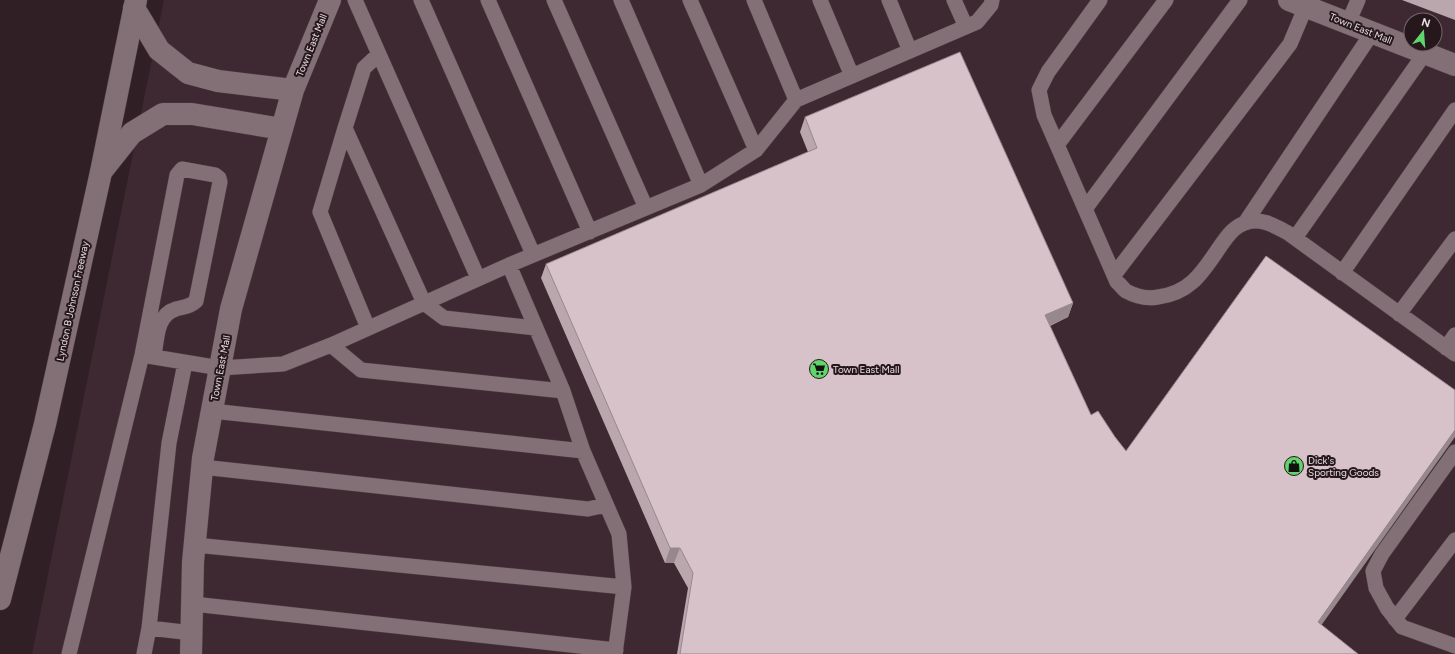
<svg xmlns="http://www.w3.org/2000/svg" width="1455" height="654" font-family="Figtree,sans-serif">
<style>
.built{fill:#3e2932;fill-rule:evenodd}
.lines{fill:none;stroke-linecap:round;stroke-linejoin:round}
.service-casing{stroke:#4a3d41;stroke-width:16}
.minor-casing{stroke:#4a3d41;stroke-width:23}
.secondary-casing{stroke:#4a3d41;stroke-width:23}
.service{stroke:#836f76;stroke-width:15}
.minor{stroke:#836f76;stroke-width:22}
.secondary{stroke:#836f76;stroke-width:22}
.wall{fill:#baa7ad}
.shaded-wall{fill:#97888d}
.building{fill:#d8c2c9;stroke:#97888d}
.labels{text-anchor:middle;stroke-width:4;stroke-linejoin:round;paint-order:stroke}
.street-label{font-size:10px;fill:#e8dde1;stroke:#26171d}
.poi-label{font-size:10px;fill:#e8dde1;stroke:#26171d;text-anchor:start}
</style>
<rect width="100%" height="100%" fill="#302026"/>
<!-- built -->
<path class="built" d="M 164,0 L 1455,0 L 1455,654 L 32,654 ZM 1411,20 L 1435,20 L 1435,44 L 1411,44 Z"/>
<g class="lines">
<!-- service casing -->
<g class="service-casing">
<path id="service" d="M 355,0 L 478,278
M 421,0 L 533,254
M 488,0 L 590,232
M 554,0 L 646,208
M 621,0 L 701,185
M 690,0 L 756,150
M 754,0 L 796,100
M 820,0 L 852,76
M 889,0 L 910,51
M 954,0 L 966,27
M 1100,0 L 1048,72 L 1039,90 L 1044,115 L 1117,282 C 1120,284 1123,289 1126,291 C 1135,296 1147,299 1158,297 C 1190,293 1202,273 1219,248 C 1226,238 1233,227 1245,223 C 1261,217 1275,226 1288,233 L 1455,354
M 1348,23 L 1358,0
M 345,128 L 424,303 L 444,318 L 536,328
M 1057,145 L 1166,0
M 1085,209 L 1240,0
M 1245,223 L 1372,33
M 1295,238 L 1425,53
M 509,265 L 563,391 L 583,451 L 619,534 L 624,587 L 615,654
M 1342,273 L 1455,110
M 1114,275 L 1290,44 L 1306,6
M 1399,314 L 1455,239
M 368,328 L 320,212 L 345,128 L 364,68 L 379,54
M 331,345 L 361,370 L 563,391
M 1446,348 L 1455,335
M 142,355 L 220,368 L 283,364 L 331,345 L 509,265 L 701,185 L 756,150 L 796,100 L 977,22 L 991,5 L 992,0
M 185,363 L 169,443 L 149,628 L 192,633
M 212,411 L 583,451
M 1455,452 L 1382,554 L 1373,571 L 1376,588 L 1387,608 L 1402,627 L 1455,646
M 202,467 L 588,509 L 606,505
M 195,545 L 624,587
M 193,604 L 616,650
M 1395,619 L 1455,540
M 69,654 L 142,355 L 177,175 L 182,169 L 215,175 L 219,178 L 220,182 L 196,301 C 190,307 183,307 176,309 C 156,315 157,339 154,357
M 144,654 L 149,628"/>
</g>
<!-- minor casing -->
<g class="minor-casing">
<path id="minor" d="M 1289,0 L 1455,65
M 134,8 L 159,50 L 188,73 L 218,81 L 293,90
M 101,172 L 132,133 L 163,114 L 192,114 L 282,129
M 191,654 L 193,562 L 203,458 L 231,309 L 293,90 L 330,0"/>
</g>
<!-- secondary casing -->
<g class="secondary-casing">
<path id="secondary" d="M 0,599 L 45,424 L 101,172 L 136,0"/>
</g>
<!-- service -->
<use href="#service" class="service"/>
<!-- minor -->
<use href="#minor" class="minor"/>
<!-- secondary -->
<use href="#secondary" class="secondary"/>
</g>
<!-- wall -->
<path class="wall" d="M 1402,0 L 1455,0 L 1455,20 Z
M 805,117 L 1073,303 L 1068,317 L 1050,326 L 1091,415 L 1115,437 L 1126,451 L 1321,625 L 1358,654 L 677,654 L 688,588 L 674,563 L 665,563 L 541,278 L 546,264 L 808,152 L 800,132 Z"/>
<!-- shaded-wall -->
<path class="shaded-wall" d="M 1073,303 L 1068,317 L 1039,330 L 1045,315 Z
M 1455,430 L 1455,437 L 1313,637 L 1318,622 Z
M 670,548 L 680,548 L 674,563 L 665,563 Z"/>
<!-- building -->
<path class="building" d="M 960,52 L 1073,303 L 1045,315 L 1091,415 L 1098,411 L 1115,437 L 1126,451 L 1266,256 L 1455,390 L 1455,430 L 1318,622 L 1358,654 L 680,654 L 693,573 L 680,548 L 670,548 L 546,264 L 817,148 L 805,117 Z"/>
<!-- icons -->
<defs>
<g id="supermarket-disc" transform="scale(1)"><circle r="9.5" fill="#5fd56b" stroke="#26171d"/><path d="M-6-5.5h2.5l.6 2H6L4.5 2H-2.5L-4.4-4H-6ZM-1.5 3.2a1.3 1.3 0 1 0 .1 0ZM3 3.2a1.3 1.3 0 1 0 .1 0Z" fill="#111"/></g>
<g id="shop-disc" transform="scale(1)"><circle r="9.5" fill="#5fd56b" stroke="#26171d"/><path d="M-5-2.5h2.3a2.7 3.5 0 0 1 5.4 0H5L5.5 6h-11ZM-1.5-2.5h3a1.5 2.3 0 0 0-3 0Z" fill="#111"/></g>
</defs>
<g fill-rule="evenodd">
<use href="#supermarket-disc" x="819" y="369"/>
<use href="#shop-disc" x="1294" y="466"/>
</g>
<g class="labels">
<!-- street labels -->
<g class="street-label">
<text transform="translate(1361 28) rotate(22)" y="4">Town East Mall</text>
<text transform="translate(311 45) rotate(-68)" y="4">Town East Mall</text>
<text transform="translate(72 301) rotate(-78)" y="4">Lyndon B Johnson Freeway</text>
<text transform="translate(220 368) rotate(-79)" y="4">Town East Mall</text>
</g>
<!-- poi labels -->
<g class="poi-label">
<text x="833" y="373">Town East Mall</text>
<text x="1308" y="464">Dick's<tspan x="1308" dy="12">Sporting Goods</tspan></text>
</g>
</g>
<!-- north arrow -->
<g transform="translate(1423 32) rotate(17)"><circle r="19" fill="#26171d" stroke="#74666b"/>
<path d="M0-3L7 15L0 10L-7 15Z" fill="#5fd56b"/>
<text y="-6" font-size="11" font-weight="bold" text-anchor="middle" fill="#e8dde1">N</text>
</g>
</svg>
